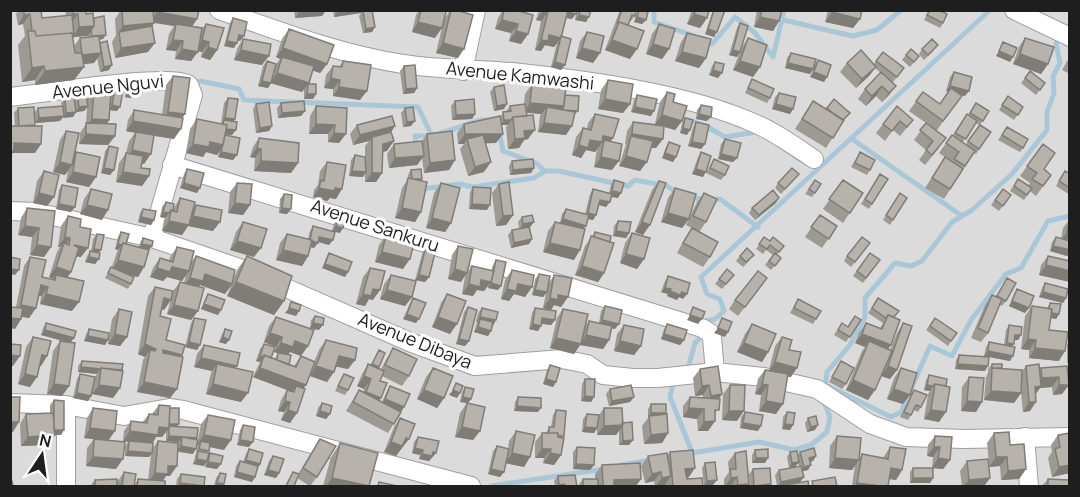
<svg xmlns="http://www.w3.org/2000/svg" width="1080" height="497" font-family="Manrope,sans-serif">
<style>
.residential{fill:#dcdbdb}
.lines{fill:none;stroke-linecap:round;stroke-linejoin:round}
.stream{stroke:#aac7d7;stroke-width:5}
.minor-casing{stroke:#9f9f9f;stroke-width:20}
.minor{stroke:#fff;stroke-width:18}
.wall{fill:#9d9993;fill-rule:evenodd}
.shaded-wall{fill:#807d78}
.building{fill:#b7b2ab;stroke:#807d78;stroke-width:1.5}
.labels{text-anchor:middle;stroke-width:6;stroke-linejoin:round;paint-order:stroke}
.street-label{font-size:18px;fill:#1e1e1e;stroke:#fff}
</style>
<rect width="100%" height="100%" fill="#eeece5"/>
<!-- residential -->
<path class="residential" d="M 11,11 L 1069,11 L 1069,486 L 11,486 Z"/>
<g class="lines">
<!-- stream -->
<path class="stream" d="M 654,10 L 654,22 L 694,36
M 783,20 L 853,36 L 877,30 L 901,10
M 705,41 L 712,44 L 735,17 L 755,33 L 773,57 L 784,10
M 200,81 L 239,89 L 244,100 L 418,107 L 432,136 L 481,120 L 489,120
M 683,118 L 706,126 L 725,137 L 757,132
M 499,131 L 503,151 L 536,163 L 545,171
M 852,139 L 962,216
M 780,146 L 799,159
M 416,147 L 415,136 L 432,136
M 422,186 L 423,189 L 459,184 L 473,187 L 534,178 L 545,171 L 558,171 L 628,186 L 635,180 L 667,186 L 679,194
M 688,196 L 704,200 L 720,199 L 758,227
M 687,372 L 695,343 L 702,336 L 707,321 L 715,319 L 724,311 L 720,299 L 707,294 L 701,277 L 990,10
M 677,381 L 673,383 L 670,397 L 692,452
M 826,385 L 891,417 L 901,412 L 930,346 L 952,356 L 971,320 L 1006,274 L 1021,268 L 1048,221 L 1070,216
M 825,390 L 827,372 L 850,345 L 865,317 L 865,298 L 895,263 L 911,266 L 922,261 L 952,222 L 972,210 L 1012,174 L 1047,130 L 1047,112 L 1054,93 L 1053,76 L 1060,63 L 1056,44 L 1060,36
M 686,454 L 759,442 L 794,450 L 811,445 L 827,432 L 830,417 L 823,399
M 621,465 L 651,460
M 491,486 L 604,469"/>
<!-- minor casing -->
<g class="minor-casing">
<path id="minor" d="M 219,10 C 279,31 339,54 403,64 C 442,70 481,69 521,73 C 593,81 690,94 756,124 C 777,133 796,147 814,159
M 1014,10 L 1070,37
M 463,71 L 476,10
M 10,97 C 38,94 173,72 189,85 L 193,95 L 152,238
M 172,165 L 702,328 L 710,333 L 712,338 L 715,372
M 10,211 L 35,212 L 152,238 L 245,270 L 412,343 L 475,366 L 562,359 L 587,364 L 603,375 L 633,378 L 658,378 L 715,372 L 764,377 L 817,389 L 870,424 L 906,437 L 964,439 L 1070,437
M 10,403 L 66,405 L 124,416 L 169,408 L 183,410 L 471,486
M 1025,437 L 1029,486
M 66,486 L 66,405"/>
</g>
<!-- minor -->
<use href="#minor" class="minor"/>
</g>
<!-- wall -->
<path class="wall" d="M 19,10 L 41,10 L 42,18 L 66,16 L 65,10 L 86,10 L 86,14 L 94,18 L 103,39 L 99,40 L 109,70 L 100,72 L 97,58 L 94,63 L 83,64 L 84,67 L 74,80 L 35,85 L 35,80 L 22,82 L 18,45 L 25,36 L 23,24 L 18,25 L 16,14 ZM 88,35 L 88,37 L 80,38 L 74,46 L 73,38 L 74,37 Z
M 121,10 L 199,10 L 197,19 L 192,27 L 201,30 L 206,24 L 217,50 L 210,60 L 201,57 L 202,52 L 198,51 L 191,61 L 175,59 L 176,51 L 166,50 L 169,34 L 174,26 L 154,23 L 152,27 L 148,52 L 115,58 L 112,42 L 116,35 L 115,19 Z
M 294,10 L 326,10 L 322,16 L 295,18 Z
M 333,10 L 372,10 L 375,27 L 372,32 L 363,33 L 359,16 L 361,13 L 334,17 Z
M 419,10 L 442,10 L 435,38 L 412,32 L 416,15 Z
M 450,10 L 458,10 L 458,58 L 436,53 L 444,19 L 450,11 Z
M 503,10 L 515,10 L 528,34 L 521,44 L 509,41 L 511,33 L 495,29 L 498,18 Z
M 539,10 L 577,10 L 572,19 L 566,18 L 561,36 L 565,65 L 561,70 L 551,67 L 557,43 L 554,47 L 545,45 L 541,51 L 535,50 L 541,21 L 536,20 Z
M 577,10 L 591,10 L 586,22 L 575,20 Z
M 620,10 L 636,10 L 635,16 L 631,21 L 630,21 L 628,25 L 630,59 L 605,50 Z
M 638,10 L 644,10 L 646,20 L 642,24 L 634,22 L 636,14 Z
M 692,10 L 709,10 L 707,18 L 700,28 L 687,24 Z
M 713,10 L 725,10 L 714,37 L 705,34 Z
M 757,10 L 782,10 L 779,21 L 773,31 L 754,27 Z
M 828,10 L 862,10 L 860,19 L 853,28 L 825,22 Z
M 929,10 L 939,10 L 943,23 L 940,28 L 924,20 Z
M 233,18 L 244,36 L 240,41 L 238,40 L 234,48 L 224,46 L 230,23 Z
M 740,23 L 742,47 L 748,38 L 760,67 L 753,77 L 733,70 L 739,54 L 737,57 L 729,55 L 737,28 Z
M 659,24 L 669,49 L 662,59 L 646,54 L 652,34 Z
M 289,29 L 327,64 L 320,73 L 312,70 L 308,84 L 316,94 L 313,99 L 304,99 L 304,89 L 302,92 L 271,83 L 268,88 L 258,86 L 263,66 L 267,61 L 275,66 L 280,59 L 276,57 L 282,39 Z
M 587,32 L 600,53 L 593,63 L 576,58 L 580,41 Z
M 687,33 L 706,58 L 699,68 L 675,61 L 681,42 Z
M 1025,38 L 1048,64 L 1041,74 L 1013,64 L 1019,47 Z
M 243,39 L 262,65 L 234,60 L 237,49 Z
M 922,49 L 934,50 L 924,60 L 919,54 Z
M 791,53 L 814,66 L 818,60 L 824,82 L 810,77 L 813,70 L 810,74 L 785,68 L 787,58 Z
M 906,55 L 915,61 L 910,67 L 902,60 Z
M 1070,56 L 1070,74 L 1062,70 Z
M 343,61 L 360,100 L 333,96 L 333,89 L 324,88 L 326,75 L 333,66 L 339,67 Z
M 876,61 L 904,68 L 893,82 L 889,95 L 882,102 L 876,96 L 866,106 L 858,99 L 865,89 L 881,73 L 875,68 L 869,76 L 856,88 L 840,72 L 847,63 L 874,64 Z
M 715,62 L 718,78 L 709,75 L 712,66 Z
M 404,66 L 417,88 L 414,93 L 403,94 L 400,71 Z
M 1030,71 L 1045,83 L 1036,95 L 1021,83 Z
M 954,72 L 965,96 L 961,95 L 962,96 L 937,130 L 939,148 L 925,165 L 919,160 L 926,150 L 914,140 L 926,123 L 909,111 L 923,92 L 940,104 L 949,92 L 946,91 L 950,77 Z
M 173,76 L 185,114 L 182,118 L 174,139 L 154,136 L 144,164 L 141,163 L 141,168 L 149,176 L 142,186 L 116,182 L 119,163 L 126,153 L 129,141 L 135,133 L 126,131 L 128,120 L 134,110 L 162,115 L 166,85 Z
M 752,79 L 770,98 L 767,103 L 745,93 Z
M 608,80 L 630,104 L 623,113 L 598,109 L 601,90 Z
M 116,83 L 117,111 L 110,110 L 109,120 L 107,124 L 115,136 L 108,145 L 79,144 L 80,133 L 86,124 L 87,108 L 84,111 L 76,112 L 73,117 L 63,117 L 60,121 L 35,123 L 34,113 L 38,108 L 62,106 L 61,103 L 65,98 L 74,97 L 77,91 L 87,102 L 87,99 L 94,89 L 111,94 L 112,88 Z
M 128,84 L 134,93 L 131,98 L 125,97 L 125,89 Z
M 532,84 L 565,95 L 578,111 L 574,116 L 566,135 L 538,132 L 540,116 L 541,114 L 526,113 L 528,139 L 524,140 L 519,148 L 508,149 L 506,127 L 508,125 L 502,125 L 496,143 L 485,143 L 484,172 L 468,176 L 460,149 L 464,144 L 458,144 L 457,133 L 464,124 L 501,116 L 503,112 L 507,112 L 507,110 L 510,106 L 524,104 L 525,94 Z
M 494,87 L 504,109 L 494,111 L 490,92 Z
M 667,92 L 682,121 L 675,130 L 664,127 L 656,148 L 651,148 L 640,171 L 619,166 L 626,144 L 625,144 L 627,131 L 633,122 L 655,124 L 660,102 Z
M 779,93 L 793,109 L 790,114 L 772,109 L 775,97 Z
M 637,95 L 651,116 L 631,112 L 634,100 Z
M 1008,96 L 1023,107 L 1014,120 L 999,110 Z
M 228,98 L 235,119 L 234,121 L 232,135 L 225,134 L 237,155 L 233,160 L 218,157 L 219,152 L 217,155 L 206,152 L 203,157 L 186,153 L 190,129 L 197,119 L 221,124 L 224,103 Z
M 834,99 L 844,120 L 826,148 L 795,129 L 813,101 L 826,109 Z
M 455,101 L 475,114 L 472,119 L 452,120 L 451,106 Z
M 281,103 L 305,111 L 301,116 L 278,118 L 277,108 Z
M 976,103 L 989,111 L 980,125 L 991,132 L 976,154 L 974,153 L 944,199 L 925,188 L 945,157 L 948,159 L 939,153 L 952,135 L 953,135 L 967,114 L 968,115 ZM 975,123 L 979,125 L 966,144 L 963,142 Z
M 256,104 L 272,126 L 269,131 L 256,133 L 253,109 Z
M 701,105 L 707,121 L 696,119 L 697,110 Z
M 316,106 L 347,108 L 339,143 L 328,142 L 328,134 L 309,134 L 310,116 Z
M 897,106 L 913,120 L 900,136 L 893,130 L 885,141 L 876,133 Z
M 18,108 L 35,125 L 34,126 L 35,153 L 13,153 L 15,126 L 14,113 Z
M 405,108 L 411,126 L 403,127 L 401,113 Z
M 595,114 L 611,141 L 612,170 L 594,167 L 597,149 L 599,147 L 595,152 L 586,150 L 581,158 L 572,155 L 576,137 L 583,128 L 587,129 L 588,123 Z
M 685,118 L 687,135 L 680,133 L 682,123 Z
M 696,122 L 705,144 L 701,149 L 688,146 L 693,127 Z
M 357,125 L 395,126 L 391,132 L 387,151 L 383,152 L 382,173 L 376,182 L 365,182 L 365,174 L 363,177 L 349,176 L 351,160 L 355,155 L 365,157 L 365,146 L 369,141 L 353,145 L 350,134 Z
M 1007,127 L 1023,148 L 1020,152 L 998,140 Z
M 66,131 L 74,155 L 76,152 L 96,177 L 89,187 L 66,182 L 68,171 L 65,175 L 53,172 L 60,140 Z
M 427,134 L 455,160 L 449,170 L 424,173 L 422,158 L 417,165 L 389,168 L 387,154 L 394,144 L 422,141 Z
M 259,138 L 298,163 L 291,173 L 254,171 L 255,158 L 250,157 L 253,147 Z
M 725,139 L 737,158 L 733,162 L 718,159 L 721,144 Z
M 669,142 L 676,157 L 673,162 L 662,158 L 666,147 Z
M 1043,144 L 1044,169 L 1051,175 L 1036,196 L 1030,191 L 1024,200 L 1010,191 L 1018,179 L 1028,186 L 1030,183 L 1020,176 Z
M 109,146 L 114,170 L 110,175 L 101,173 L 105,151 Z
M 701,152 L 703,177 L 692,174 L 698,157 Z
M 860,152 L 870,170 L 867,175 L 851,167 Z
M 714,159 L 725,175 L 721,180 L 706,173 Z
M 512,161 L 534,168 L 531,173 L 510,175 L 509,166 Z
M 327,162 L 336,199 L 330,198 L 327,201 L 313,197 L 314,190 L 318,185 L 320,171 Z
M 187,169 L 197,193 L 180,188 L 184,174 Z
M 411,170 L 422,179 L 421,181 L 421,212 L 415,222 L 395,218 L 402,188 L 408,179 L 408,175 Z
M 44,171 L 54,197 L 47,206 L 33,203 L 37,181 Z
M 1065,171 L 1070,174 L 1070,195 L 1056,186 Z
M 799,174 L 781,194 L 775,188 L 778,183 Z
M 880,174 L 888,179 L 869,209 L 861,204 Z
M 614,180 L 618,198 L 611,197 L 606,207 L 599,205 L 596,215 L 593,220 L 588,219 L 584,229 L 574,260 L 543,252 L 548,231 L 555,222 L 560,223 L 562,214 L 566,209 L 585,214 L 590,194 L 593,189 L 609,193 L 611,185 Z
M 815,180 L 821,184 L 812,197 L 805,194 Z
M 843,180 L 863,193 L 843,223 L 823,209 Z
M 659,181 L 643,235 L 635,232 L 652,190 Z
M 237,183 L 250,205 L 243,215 L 228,213 L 230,192 Z
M 441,183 L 451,223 L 445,232 L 426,228 L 434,193 Z
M 499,184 L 513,215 L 506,225 L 496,226 L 492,193 Z
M 62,185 L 71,212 L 56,209 L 59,190 Z
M 473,187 L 487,210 L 469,209 L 470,192 Z
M 675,188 L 689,219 L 682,228 L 661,222 L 668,198 Z
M 91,189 L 102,220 L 80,214 L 84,199 Z
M 1003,189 L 1011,195 L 999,211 L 991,205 Z
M 704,193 L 706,222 L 699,232 L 686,225 L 697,202 Z
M 900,193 L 893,220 L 890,225 L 883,220 Z
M 284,194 L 291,209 L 287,214 L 279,213 L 280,199 Z
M 180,198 L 193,210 L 196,205 L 213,231 L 188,226 L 182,235 L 162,231 L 164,220 L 165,218 L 160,217 L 162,207 L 166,202 L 174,208 Z
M 776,203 L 755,220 L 749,213 L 752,208 Z
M 27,208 L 51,247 L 44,257 L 30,255 L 32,237 L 18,235 L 21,218 Z
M 143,209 L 154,220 L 151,225 L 138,222 L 140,213 Z
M 820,215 L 837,226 L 822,248 L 805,237 Z
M 68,216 L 80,227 L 81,257 L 76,256 L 71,272 L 67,278 L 72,311 L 40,304 L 41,296 L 39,296 L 36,308 L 29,318 L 22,317 L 21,319 L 15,329 L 16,307 L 24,266 L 30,257 L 42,277 L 53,280 L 54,279 L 49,277 L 57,252 L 60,247 L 58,247 L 61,226 Z
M 339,216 L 340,233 L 332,231 L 335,221 Z
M 522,217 L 534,222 L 530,227 L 532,239 L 529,244 L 511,248 L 508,235 L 512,230 L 519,228 L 518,222 Z
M 1070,219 L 1070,253 L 1067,256 L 1050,251 L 1052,242 L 1056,237 L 1061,239 L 1063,228 Z
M 618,221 L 629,233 L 626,238 L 613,236 L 614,226 Z
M 243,222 L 254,257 L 230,250 L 236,232 Z
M 313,226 L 329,245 L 318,242 L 314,248 L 311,247 L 308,256 L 302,266 L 276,260 L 280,243 L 287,234 L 308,239 L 310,231 Z
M 692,228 L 710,257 L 703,267 L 677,253 L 685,238 Z
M 397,231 L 411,242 L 403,269 L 375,262 L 379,245 L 386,235 L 393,237 Z
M 121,232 L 126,244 L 139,247 L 140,243 L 143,238 L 152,246 L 149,250 L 144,267 L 138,277 L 127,274 L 131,284 L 128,289 L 105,278 L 111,267 L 112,267 L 117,252 L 118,250 L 115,249 L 118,237 Z
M 595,232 L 610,242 L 604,273 L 598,282 L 575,275 L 585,246 Z
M 632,233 L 644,259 L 637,269 L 620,263 L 625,243 Z
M 97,234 L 99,259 L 95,264 L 85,262 L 87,256 L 91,251 L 93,239 Z
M 764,237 L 770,241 L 784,246 L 777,255 L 781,258 L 771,270 L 765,265 L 773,255 L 766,250 L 763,254 L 756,249 Z
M 426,246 L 429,277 L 425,282 L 415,280 L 423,251 Z
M 458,246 L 461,282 L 448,279 L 452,255 Z
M 177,247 L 191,262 L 196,256 L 232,282 L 237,270 L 247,256 L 284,301 L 274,315 L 227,296 L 231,286 L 225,294 L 200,285 L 199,286 L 198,311 L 191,320 L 167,314 L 173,291 L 180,282 L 184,283 L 186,275 L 182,281 L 167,277 L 163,281 L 150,277 L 153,268 L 160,258 L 169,261 L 170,257 Z
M 866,248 L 851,267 L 844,261 L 847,256 Z
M 329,253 L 345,277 L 322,268 L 326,258 Z
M 870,253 L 880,260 L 863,283 L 853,276 Z
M 740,256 L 750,260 L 743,267 L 736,261 Z
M 1048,256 L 1070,261 L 1070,282 L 1039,275 L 1041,265 Z
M 496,260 L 501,286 L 498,290 L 488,288 L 488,286 L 484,291 L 477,290 L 473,296 L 462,294 L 465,276 L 472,266 L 491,271 L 493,265 Z
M 370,268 L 373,300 L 369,299 L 365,306 L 356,304 L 363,277 Z
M 512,270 L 532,287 L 525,297 L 514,294 L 509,301 L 501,299 L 505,280 Z
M 539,274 L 549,283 L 554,275 L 568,297 L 561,307 L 554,305 L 551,310 L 543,308 L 546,293 L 543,297 L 532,295 L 535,279 Z
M 391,275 L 412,297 L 405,306 L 380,299 L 384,284 Z
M 734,275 L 722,289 L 715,284 L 719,279 Z
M 668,276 L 683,299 L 679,297 L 677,300 L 667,296 L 668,294 L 661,292 L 665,281 Z
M 767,278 L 738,316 L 729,309 L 735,300 Z
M 1007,278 L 1006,301 L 1002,306 L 1000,305 L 988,333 L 981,342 L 971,338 L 985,305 L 992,295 L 996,297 Z
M 1045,283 L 1066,298 L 1063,303 L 1039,297 L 1042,288 Z
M 155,287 L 164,310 L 161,309 L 160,316 L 166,340 L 181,357 L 177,389 L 170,398 L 137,392 L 143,360 L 145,357 L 138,354 L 148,296 Z
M 1017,289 L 1025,313 L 1009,306 L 1014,294 Z
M 208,294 L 218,315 L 201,309 L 205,299 Z
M 447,294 L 450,334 L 432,327 L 441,303 Z
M 413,298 L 416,323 L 403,319 L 410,303 Z
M 878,298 L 894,317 L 891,345 L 888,349 L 890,350 L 897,333 L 903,323 L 897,370 L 890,379 L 881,376 L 868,400 L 846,390 L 862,351 L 865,347 L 855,343 L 859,333 L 866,323 L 880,328 L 883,323 L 868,313 Z
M 798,299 L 816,319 L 813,324 L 790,313 Z
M 1050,303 L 1059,314 L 1056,319 L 1051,318 L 1049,330 L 1059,361 L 1029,358 L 1029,350 L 1021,349 L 1025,316 L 1032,306 L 1047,308 Z
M 605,306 L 615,329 L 612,328 L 609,340 L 603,349 L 580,345 L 574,354 L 550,348 L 557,318 L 563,309 L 584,328 L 589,321 L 599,323 L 601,311 Z
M 468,307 L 469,341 L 465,346 L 456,344 L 464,312 Z
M 482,308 L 496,320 L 488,336 L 474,332 L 477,322 L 476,322 L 478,313 Z
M 535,308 L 555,320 L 551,325 L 541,324 L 538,331 L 529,329 L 532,313 Z
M 119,309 L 127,337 L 120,346 L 108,344 L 112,319 Z
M 315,316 L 319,330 L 310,328 L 311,320 Z
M 276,317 L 301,356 L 290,352 L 288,354 L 289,365 L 294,366 L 301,356 L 314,362 L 319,350 L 326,340 L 355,360 L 348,369 L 336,366 L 327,382 L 310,376 L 304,388 L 290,423 L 281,420 L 284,412 L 278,411 L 281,400 L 287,390 L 291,391 L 253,377 L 260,362 L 256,361 L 260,349 L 264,344 L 271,358 L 275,359 L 278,353 L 274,352 L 276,347 L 264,342 L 269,326 Z
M 194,318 L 200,345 L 197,350 L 185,347 L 191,323 Z
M 935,318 L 951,341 L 948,346 L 926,330 Z
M 861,320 L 846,342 L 834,335 L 842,323 L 847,327 Z
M 46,323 L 74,338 L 70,343 L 69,386 L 62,396 L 47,394 L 53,351 L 60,341 L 68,342 L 41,335 L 43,328 Z
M 667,324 L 684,340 L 680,345 L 661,339 L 664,329 Z
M 752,324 L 768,352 L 762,362 L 737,352 L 745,334 Z
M 624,325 L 641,346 L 634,355 L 614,351 L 617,334 Z
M 1009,325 L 1021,335 L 1018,340 L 1014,340 L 1012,347 L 1010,361 L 984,356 L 986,347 L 989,342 L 1004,345 L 1006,330 Z
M 89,329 L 108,340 L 105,345 L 84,341 L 86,334 Z
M 225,329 L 226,344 L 219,342 L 222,334 Z
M 33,337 L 47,356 L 41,366 L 39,366 L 30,387 L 18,384 L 26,347 Z
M 782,337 L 789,350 L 791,377 L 788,377 L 776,414 L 759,411 L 761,395 L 755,394 L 758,379 L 765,370 L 769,370 L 775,346 Z
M 1070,341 L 1070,363 L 1067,363 L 1067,344 Z
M 204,345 L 237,366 L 235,368 L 241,402 L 206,394 L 211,373 L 212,371 L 194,367 L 197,354 Z
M 393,348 L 409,376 L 402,386 L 382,376 L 380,381 L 379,400 L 382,402 L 387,391 L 390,386 L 404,407 L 388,433 L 346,411 L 359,390 L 363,392 L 364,389 L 357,386 L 362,374 L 368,364 L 371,365 L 379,350 L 385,353 L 378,368 L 381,369 L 387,358 Z
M 959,355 L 985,371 L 955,369 L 956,360 Z
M 82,361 L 123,364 L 120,388 L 113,398 L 92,394 L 88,401 L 73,398 L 77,379 L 80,374 L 95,377 L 97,374 L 78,372 L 78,366 Z
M 841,361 L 846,384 L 842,389 L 829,382 Z
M 992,364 L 1002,368 L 1022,371 L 1026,366 L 1039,371 L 1041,368 L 1067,366 L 1062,394 L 1053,395 L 1052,387 L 1040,388 L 1036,394 L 1030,411 L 1023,412 L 1021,393 L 1014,403 L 984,400 L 986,377 L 988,373 L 988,369 Z
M 550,365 L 556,382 L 553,387 L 543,384 L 547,370 Z
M 433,368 L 444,398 L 437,408 L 417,399 L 426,377 Z
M 901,368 L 903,404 L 887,399 L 894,378 Z
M 700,369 L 722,394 L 719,399 L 715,416 L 715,421 L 708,431 L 698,431 L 697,419 L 683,417 L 683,406 L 690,397 L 703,398 L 703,395 L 695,396 L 693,378 Z
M 344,374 L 348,390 L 345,395 L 335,391 L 341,379 Z
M 929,375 L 946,386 L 939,422 L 924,419 L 928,394 L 930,391 L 924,390 L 926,380 Z
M 969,377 L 976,412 L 961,411 L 962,387 Z
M 585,379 L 594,397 L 591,402 L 581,401 L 582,384 Z
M 730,385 L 737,421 L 722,420 L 723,394 Z
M 465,387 L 471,399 L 468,403 L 460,402 L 462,392 Z
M 610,389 L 634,397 L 630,402 L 609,406 L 606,394 Z
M 914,390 L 921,407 L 918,412 L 914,410 L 908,420 L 900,417 L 911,395 Z
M 518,397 L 538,412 L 514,411 L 515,402 Z
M 54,400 L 61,435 L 55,435 L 48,445 L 21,446 L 20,424 L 26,414 L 50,413 L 50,405 Z
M 322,403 L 330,414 L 326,419 L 316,416 L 318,408 Z
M 467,403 L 480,431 L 473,440 L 455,437 L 460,413 Z
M 651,404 L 665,415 L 668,433 L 662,443 L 644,444 L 642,426 L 648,418 L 648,409 Z
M 159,405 L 170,408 L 177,427 L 196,440 L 193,454 L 178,452 L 170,476 L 166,476 L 163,481 L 165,486 L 90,486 L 95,480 L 117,482 L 124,472 L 135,484 L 138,479 L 148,480 L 151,455 L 149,457 L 125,456 L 125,446 L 128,442 L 123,441 L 124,431 L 131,421 L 142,423 L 149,414 L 152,414 ZM 166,432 L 166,441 L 179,442 L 178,443 L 158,441 L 152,449 L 153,443 L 156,437 L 162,437 Z
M 93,408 L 109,440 L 116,469 L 86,466 L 87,448 L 94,439 L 84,438 L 87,418 Z
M 604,408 L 622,423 L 633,440 L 629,445 L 619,445 L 619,431 L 616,435 L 597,435 L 597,429 L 594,433 L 582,432 L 583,419 L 587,414 L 599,415 Z
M 556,410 L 564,436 L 563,438 L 561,455 L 554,465 L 543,463 L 544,458 L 535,458 L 535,442 L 542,433 L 546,433 L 549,427 L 551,427 L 553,415 Z
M 745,412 L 758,431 L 740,428 L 741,417 Z
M 787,412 L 793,425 L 790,430 L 782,429 L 783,417 Z
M 208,415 L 224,450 L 210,447 L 208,452 L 208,456 L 210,453 L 217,469 L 205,467 L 206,463 L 204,466 L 193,464 L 198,445 L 197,445 L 201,424 Z
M 400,418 L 402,449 L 401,448 L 396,456 L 384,452 L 394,427 Z
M 808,418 L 815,430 L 807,432 L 805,423 Z
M 243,425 L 249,447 L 237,445 L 240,430 Z
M 516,431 L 530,457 L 524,467 L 506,463 L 504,472 L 500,477 L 488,474 L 493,451 L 497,446 L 508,449 L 509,441 Z
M 994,433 L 1010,445 L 1026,469 L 1019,479 L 1001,480 L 1000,466 L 989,467 L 990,478 L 984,486 L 962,486 L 960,471 L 967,461 L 989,463 L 987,443 Z
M 1070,433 L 1070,473 L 1052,477 L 1048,458 L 1052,452 L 1051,445 L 1058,435 Z
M 837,436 L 859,459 L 862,454 L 883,458 L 890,447 L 902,470 L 896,480 L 889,479 L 888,486 L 852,486 L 855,465 L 852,470 L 829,468 L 830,446 Z
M 935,436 L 950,460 L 943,469 L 933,468 L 933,478 L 930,483 L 910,483 L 910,472 L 913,468 L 932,468 L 933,457 L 927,456 L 928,445 Z
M 418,437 L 436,453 L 429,461 L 419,459 L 420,455 L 412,453 L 414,442 Z
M 320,439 L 317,477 L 310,486 L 297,478 L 294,486 L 285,486 L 293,472 L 298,474 Z
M 340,443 L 369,486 L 323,486 L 331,457 Z
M 577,447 L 594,465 L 590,470 L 573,469 L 573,452 Z
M 249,449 L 260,464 L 258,468 L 255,477 L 252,482 L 234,477 L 236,466 L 240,461 L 243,462 L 246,454 Z
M 755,450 L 765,463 L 752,463 L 752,455 Z
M 670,452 L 695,468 L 688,478 L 686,478 L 687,479 L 703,486 L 665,486 L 665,485 L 662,486 L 655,486 L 654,481 L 645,483 L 641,466 L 648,456 L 667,456 Z
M 790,452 L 798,455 L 800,452 L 816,456 L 813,461 L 810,462 L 808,470 L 802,471 L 804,477 L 800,482 L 779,486 L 750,486 L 749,474 L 753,469 L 770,486 L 777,486 L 775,475 L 779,470 L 799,466 L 798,463 L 795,467 L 789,468 L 787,457 Z
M 735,453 L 748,486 L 724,486 L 724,479 L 729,472 L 728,462 Z
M 273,456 L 279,473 L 276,478 L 264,475 L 269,461 Z
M 705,463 L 713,485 L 704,486 L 702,468 Z
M 602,465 L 641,479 L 636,486 L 580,486 L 579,484 L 583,479 L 595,479 L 595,474 Z
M 220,473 L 222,486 L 214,486 L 216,478 Z
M 181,474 L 204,486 L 176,486 L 177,479 Z
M 558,476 L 577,486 L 555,486 L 554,481 Z
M 1048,479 L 1069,486 L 1042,486 Z"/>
<!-- shaded-wall -->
<path class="shaded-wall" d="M 300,10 L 326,10 L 322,16 L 295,18 Z
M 338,10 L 367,10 L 363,11 L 361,13 L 334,17 Z
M 543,11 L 548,12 L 541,21 L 536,20 Z
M 157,12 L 197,19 L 190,29 L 176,24 L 174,26 L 150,22 Z
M 565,12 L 576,14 L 572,19 L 562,17 Z
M 832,12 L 860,19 L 853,28 L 825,22 Z
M 30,14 L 23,24 L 18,25 L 24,15 Z
M 73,14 L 78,14 L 71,23 L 66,24 Z
M 694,14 L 707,18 L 700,28 L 687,24 Z
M 579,15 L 589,17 L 586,22 L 575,20 Z
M 637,17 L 646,20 L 642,24 L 634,22 Z
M 760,17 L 779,21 L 773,31 L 754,27 Z
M 502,20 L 518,24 L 511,33 L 495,29 Z
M 418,22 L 442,28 L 435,38 L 412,32 Z
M 154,23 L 148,33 L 119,32 L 123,26 Z
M 94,26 L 88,36 L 74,37 L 67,46 L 79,27 Z
M 375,27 L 372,32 L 363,33 L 366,29 Z
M 708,29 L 717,32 L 714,37 L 705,34 Z
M 516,31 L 528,34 L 521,44 L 509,41 Z
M 106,35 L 103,39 L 89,41 L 92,36 Z
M 239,35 L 244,36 L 240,41 L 236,40 Z
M 549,35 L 561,38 L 554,47 L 545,45 L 541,51 L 535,50 L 541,40 Z
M 173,40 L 183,41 L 176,51 L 166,50 Z
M 202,40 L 209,42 L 202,52 L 195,50 Z
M 612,40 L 637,49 L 630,59 L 605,50 Z
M 227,41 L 237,43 L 234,48 L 224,46 Z
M 155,43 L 148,52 L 115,58 L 121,48 Z
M 443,43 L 464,49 L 458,58 L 436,53 Z
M 653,44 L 669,49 L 662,59 L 646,54 Z
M 208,47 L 217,50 L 210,60 L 201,57 Z
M 283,48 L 327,64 L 320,73 L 281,59 L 282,57 L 280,59 L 276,57 Z
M 582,48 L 600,53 L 593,63 L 576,58 Z
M 182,49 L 198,52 L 191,61 L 175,59 Z
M 241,50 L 269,56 L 262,65 L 234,60 Z
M 733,50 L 740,52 L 737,57 L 729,55 Z
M 999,51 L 1013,57 L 1010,62 L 996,56 Z
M 682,52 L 706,58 L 699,68 L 675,61 Z
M 101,53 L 94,63 L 75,65 L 82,55 Z
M 1020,54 L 1048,64 L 1041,74 L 1013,64 Z
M 740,61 L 760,67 L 753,77 L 733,70 Z
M 555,62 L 565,65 L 561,70 L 551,67 Z
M 788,63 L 813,69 L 810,74 L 785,68 Z
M 112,65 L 109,70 L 100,72 L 104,67 Z
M 44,66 L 35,80 L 22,82 L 32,68 Z
M 84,67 L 74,80 L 35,85 L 45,71 Z
M 876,67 L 869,76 L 856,88 L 862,79 Z
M 713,70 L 722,73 L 718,78 L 709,75 Z
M 814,72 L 827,77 L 824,82 L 810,77 Z
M 277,73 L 309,83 L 302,92 L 270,83 Z
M 331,78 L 340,80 L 333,89 L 324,88 Z
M 262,81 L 271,83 L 268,88 L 258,86 Z
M 882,86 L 876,96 L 866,106 L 872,96 Z
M 896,86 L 889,95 L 882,102 L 889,93 Z
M 950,86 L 969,91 L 965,96 L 946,91 Z
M 339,87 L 367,91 L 360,100 L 333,96 Z
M 417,88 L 414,93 L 403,94 L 406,89 Z
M 128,93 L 134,93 L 131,98 L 125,97 Z
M 307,94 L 316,94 L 313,99 L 304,99 Z
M 605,99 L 630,104 L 623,113 L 598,109 Z
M 530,103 L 564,106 L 557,116 L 547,107 L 541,114 L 524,112 Z
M 507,104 L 504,109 L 494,111 L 497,106 Z
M 776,104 L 793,109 L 790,114 L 772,109 Z
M 112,105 L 120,107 L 117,111 L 109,110 Z
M 88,106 L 84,111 L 76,112 L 79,107 Z
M 635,107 L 654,111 L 651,116 L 631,112 Z
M 305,111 L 301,116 L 278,118 L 282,113 Z
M 76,112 L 73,117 L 63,118 L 66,113 Z
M 168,112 L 185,114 L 178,124 L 161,121 Z
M 475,114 L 472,119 L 452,120 L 456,115 Z
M 699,114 L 711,117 L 707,121 L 696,119 Z
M 662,115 L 682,121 L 675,130 L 655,124 Z
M 64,116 L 60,121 L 35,123 L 39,118 Z
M 225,118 L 235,119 L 232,124 L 224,120 L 221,123 Z
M 92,119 L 109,120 L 103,130 L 85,128 Z
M 504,120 L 511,120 L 508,125 L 501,125 Z
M 133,121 L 181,129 L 174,139 L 126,131 Z
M 415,121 L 411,126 L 403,127 L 407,122 Z
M 544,123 L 572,126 L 566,135 L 538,132 Z
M 316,124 L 335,125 L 328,134 L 309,134 Z
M 272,126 L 269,131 L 256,133 L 260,128 Z
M 395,126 L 388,136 L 372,137 L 369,141 L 353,145 L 360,135 Z
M 683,128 L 690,130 L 687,135 L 680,133 Z
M 223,129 L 236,130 L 232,135 L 220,134 Z
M 535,130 L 528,139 L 524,140 L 519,148 L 508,149 L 515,139 L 524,131 Z
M 334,133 L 346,134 L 339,143 L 328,142 Z
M 86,134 L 115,136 L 108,145 L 79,144 Z
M 465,134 L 503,134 L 496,143 L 468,144 L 467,139 L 464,144 L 458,144 Z
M 632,134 L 663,139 L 656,148 L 629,144 L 631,136 L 625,144 Z
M 603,136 L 613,138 L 606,148 L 604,140 L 595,152 L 586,150 L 581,158 L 572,155 L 579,145 L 590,140 Z
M 394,141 L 387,151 L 376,153 L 383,144 Z
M 210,142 L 223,145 L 217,155 L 206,152 L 203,157 L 186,153 L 193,144 Z
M 692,142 L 705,144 L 701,149 L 688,146 Z
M 14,143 L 41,144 L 35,153 L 13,153 L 10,157 L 10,149 Z
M 257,148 L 261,149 L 255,158 L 250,157 Z
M 132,150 L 151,154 L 144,164 L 125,160 Z
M 221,152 L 237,155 L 233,160 L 218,157 Z
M 665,153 L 676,157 L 673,162 L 662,158 Z
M 721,154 L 737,158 L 733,162 L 718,159 Z
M 424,156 L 417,165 L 389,168 L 395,158 Z
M 626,156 L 647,162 L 640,171 L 619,166 Z
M 601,157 L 619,161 L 612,170 L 594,167 Z
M 455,160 L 449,170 L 424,173 L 430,163 Z
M 261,161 L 298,163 L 291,173 L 254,171 Z
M 60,162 L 72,165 L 65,175 L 53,172 Z
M 491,162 L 484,172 L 468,176 L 475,167 Z
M 104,168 L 114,170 L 110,175 L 101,173 Z
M 534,168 L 531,173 L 510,175 L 513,170 Z
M 696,169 L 706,172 L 703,177 L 692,174 Z
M 352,171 L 366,172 L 363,177 L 349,176 Z
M 73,172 L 96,177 L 89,187 L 66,182 Z
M 123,172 L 149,176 L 142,186 L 116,182 Z
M 372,173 L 382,173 L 376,182 L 365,182 Z
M 184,183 L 200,188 L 197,193 L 180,188 Z
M 319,188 L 335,188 L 342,189 L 336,199 L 330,198 L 327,201 L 313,197 Z
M 612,191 L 621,193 L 618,198 L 608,196 Z
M 39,193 L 54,197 L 47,206 L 33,203 Z
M 779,198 L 776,203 L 755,220 L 759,215 Z
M 600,200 L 610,202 L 606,207 L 596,204 Z
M 235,203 L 250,205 L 243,215 L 228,213 Z
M 59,204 L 75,207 L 71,212 L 56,209 Z
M 472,204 L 490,205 L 487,210 L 469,209 Z
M 87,205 L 108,210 L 102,220 L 80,214 Z
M 282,208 L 291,209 L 287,214 L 279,213 Z
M 402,208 L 421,212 L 415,222 L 395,218 Z
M 163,212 L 169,213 L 165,218 L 160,217 Z
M 588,213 L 596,215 L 593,220 L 584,218 Z
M 668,213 L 689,219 L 682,228 L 661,222 Z
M 513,215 L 506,225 L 496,226 L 503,216 Z
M 193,216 L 220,222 L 213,231 L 188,226 L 182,235 L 162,231 L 169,221 L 187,225 Z
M 141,217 L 154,220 L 151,225 L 138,222 Z
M 432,218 L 451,223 L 445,232 L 426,228 Z
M 563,219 L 586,226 L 582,231 L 559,224 Z
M 534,222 L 530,227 L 520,229 L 523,224 Z
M 642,222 L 650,225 L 643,235 L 635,232 Z
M 25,226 L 39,228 L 32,237 L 18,235 Z
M 336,226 L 343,228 L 340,233 L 332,231 Z
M 616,231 L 629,233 L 626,238 L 613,236 Z
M 1067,232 L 1070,232 L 1070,244 L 1060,241 Z
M 65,237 L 70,238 L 63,248 L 64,243 L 60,247 L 58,247 Z
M 319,237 L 333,240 L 329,245 L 316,241 Z
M 532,239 L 529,244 L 511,248 L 514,243 Z
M 237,241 L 261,248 L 254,257 L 230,250 Z
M 310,241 L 318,243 L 314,248 L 306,246 Z
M 550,243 L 580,250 L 574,260 L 543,252 Z
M 118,244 L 122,245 L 118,250 L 115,249 Z
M 142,244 L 152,246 L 148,251 L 138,249 Z
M 37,245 L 51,247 L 44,257 L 30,255 Z
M 74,245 L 88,248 L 81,257 L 67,255 Z
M 1053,246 L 1070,250 L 1070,253 L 1067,256 L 1050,251 Z
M 94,249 L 101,250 L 97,255 L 90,254 Z
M 283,250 L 308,256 L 302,266 L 276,260 Z
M 382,252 L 410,259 L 403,269 L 375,262 Z
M 626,254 L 644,259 L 637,269 L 620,263 Z
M 89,257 L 99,259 L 95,264 L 85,262 Z
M 118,260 L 144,267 L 138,277 L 112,270 Z
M 325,264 L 348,272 L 345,277 L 322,268 Z
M 1046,265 L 1070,271 L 1070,282 L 1039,275 Z
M 582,266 L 604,273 L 598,282 L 575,275 Z
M 56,267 L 71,272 L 64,282 L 56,275 L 54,279 L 49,277 Z
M 172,267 L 189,271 L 182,281 L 167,277 L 163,281 L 150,277 L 157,268 Z
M 10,269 L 19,270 L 15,275 L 10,274 Z
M 455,269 L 467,273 L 461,282 L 448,279 Z
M 205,274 L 232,284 L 225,294 L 200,285 L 196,291 L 183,287 L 190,278 Z
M 419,275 L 429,277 L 425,282 L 415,280 Z
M 481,280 L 491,282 L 484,291 L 477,290 L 473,296 L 462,294 L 469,284 Z
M 236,282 L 284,301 L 274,315 L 227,296 Z
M 491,283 L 501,286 L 498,290 L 488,288 Z
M 518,284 L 532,287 L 525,297 L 514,294 L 509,301 L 501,299 L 507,289 Z
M 41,285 L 48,287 L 41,296 L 34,295 Z
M 665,288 L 671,289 L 668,294 L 661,292 Z
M 373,289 L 380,290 L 373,300 L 369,299 L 365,306 L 356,304 L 363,294 Z
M 387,290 L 412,297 L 405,306 L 380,299 Z
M 535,290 L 547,292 L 543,297 L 532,295 Z
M 670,291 L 682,292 L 687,294 L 683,299 L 679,297 L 677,300 L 667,296 Z
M 1043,292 L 1066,298 L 1063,303 L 1039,297 Z
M 46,294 L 79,302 L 72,311 L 40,304 Z
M 558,295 L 568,297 L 561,307 L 554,305 L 551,310 L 543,308 L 550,298 Z
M 164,298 L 171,300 L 164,310 L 157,308 Z
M 1012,301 L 1029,308 L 1025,313 L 1009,306 Z
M 204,304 L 221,310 L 218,315 L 201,309 Z
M 21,305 L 36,308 L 29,318 L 14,315 Z
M 174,305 L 198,311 L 191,320 L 167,314 Z
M 289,308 L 299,311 L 296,316 L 285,313 Z
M 1049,312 L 1059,314 L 1056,319 L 1045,317 Z
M 407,314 L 419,319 L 416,323 L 403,319 Z
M 690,315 L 702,319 L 698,324 L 687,320 Z
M 438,317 L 457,324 L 450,334 L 432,327 Z
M 480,317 L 496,320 L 493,325 L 480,319 L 477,322 L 476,322 Z
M 10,318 L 21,319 L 15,329 L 10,328 Z
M 542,318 L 555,320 L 551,325 L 539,323 Z
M 602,320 L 619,324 L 615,329 L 598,325 Z
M 313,323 L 323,325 L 319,330 L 310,328 Z
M 533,324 L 541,326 L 538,331 L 529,329 Z
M 478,327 L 491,331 L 488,336 L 474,332 Z
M 718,328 L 728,332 L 725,337 L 714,333 Z
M 45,330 L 74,338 L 70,343 L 41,335 Z
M 270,333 L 282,337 L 276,347 L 264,342 Z
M 115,334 L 127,337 L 120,346 L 108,344 Z
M 664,334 L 684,340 L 680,345 L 661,339 Z
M 862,334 L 891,345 L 884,355 L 869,341 L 865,347 L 855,343 Z
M 586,335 L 609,340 L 603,349 L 580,345 L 574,354 L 550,348 L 556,338 L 580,344 Z
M 1015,335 L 1021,335 L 1018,340 L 1012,340 Z
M 88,336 L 108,340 L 105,345 L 84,341 Z
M 223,337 L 229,340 L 226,344 L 219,342 Z
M 459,339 L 469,341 L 465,346 L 456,344 Z
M 1028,339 L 1036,340 L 1029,350 L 1021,349 Z
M 295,341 L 308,346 L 301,356 L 290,352 L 287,356 L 274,352 L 281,343 Z
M 620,341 L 641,346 L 634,355 L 614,351 Z
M 189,342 L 200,345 L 197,350 L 185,347 Z
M 744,343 L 768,352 L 762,362 L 737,352 Z
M 1007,343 L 1014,344 L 1010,349 L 1004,348 Z
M 145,344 L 156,349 L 149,358 L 150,350 L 145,357 L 138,354 Z
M 1035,348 L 1065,351 L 1059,361 L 1029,358 Z
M 163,350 L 182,355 L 176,365 L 157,360 Z
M 988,351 L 1013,356 L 1010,361 L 984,356 Z
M 11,355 L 20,356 L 13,366 L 10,366 L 10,357 Z
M 42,355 L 47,356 L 41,366 L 35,365 Z
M 260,356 L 263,357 L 260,362 L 256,361 Z
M 339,356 L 355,360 L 348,369 L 333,366 Z
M 201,358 L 237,366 L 230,375 L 217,364 L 212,371 L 194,367 Z
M 775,362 L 797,368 L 791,377 L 768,372 Z
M 958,364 L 988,366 L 985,371 L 955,369 Z
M 316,366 L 334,372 L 327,382 L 310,376 Z
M 888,366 L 897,370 L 890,379 L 881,376 Z
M 81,367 L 100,369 L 97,374 L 78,372 Z
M 260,368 L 306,385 L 299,394 L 296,386 L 292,392 L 253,377 Z
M 25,374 L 37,377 L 30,387 L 18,384 Z
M 364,376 L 371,379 L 364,389 L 357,386 Z
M 1059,377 L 1052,387 L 1040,388 L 1034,396 L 1028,397 L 1042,378 Z
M 546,379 L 556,382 L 553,387 L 543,384 Z
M 853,380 L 875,390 L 868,400 L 846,390 Z
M 144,382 L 177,389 L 170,398 L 137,392 Z
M 54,384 L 69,386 L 62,396 L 47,394 Z
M 213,384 L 248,393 L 241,402 L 206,394 Z
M 762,384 L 768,385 L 761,395 L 755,394 Z
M 99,385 L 120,388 L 113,398 L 92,394 Z
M 709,385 L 703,395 L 695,396 L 702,386 Z
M 927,385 L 933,386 L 930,391 L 924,390 Z
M 1059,385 L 1069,385 L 1062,394 L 1053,395 Z
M 894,389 L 910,395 L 903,404 L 887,399 Z
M 424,390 L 444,398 L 437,408 L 417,399 Z
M 453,390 L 460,393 L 457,398 L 449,395 Z
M 991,391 L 1021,393 L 1014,403 L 984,400 Z
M 366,392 L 381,398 L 375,407 L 359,401 Z
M 77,393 L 91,396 L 88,401 L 73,398 Z
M 722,394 L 715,404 L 704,406 L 711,396 Z
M 585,396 L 594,397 L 591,402 L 581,401 Z
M 463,397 L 471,399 L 468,403 L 460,402 Z
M 634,397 L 630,402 L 609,406 L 612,401 Z
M 385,399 L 404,407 L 401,412 L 382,404 Z
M 285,401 L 290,402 L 284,412 L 278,411 Z
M 766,401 L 783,404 L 776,414 L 759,411 Z
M 967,401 L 982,402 L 976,412 L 961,411 Z
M 1029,402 L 1036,402 L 1030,411 L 1023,412 Z
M 517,406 L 541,408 L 538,412 L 514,411 Z
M 689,408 L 704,409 L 697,419 L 683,417 Z
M 288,410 L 297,413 L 290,423 L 281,420 Z
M 931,410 L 946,412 L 939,422 L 924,419 Z
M 320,411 L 330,414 L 326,419 L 316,416 Z
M 729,411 L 744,411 L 737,421 L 722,420 Z
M 651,413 L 666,413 L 662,418 L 649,416 Z
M 715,421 L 708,431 L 698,431 L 704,422 Z
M 10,422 L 19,422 L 13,432 L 10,432 Z
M 743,423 L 761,426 L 758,431 L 740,428 Z
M 169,424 L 179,424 L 175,429 L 169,428 L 162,437 L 156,437 L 151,445 L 123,441 L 130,431 L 159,427 Z
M 785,424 L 793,425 L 790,430 L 782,429 Z
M 623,425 L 616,435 L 597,435 L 604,426 Z
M 818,425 L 815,430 L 807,432 L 811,427 Z
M 462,427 L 480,431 L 473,440 L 455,437 Z
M 585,427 L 597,428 L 594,433 L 582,432 Z
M 90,428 L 115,431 L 108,441 L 84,438 Z
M 53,430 L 64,430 L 61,435 L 50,435 Z
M 668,433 L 662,443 L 644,444 L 651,435 Z
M 55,435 L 48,445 L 21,446 L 28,437 Z
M 204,435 L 231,440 L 224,450 L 200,445 L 201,441 L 198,445 L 197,445 Z
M 169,436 L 197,438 L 194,442 L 182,437 L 179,442 L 166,441 Z
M 406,438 L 409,439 L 396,456 L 384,452 L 391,442 Z
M 240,440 L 253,442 L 249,447 L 237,445 Z
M 633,440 L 629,445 L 619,445 L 623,441 Z
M 181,446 L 196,449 L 193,454 L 177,451 Z
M 934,447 L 940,447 L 933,457 L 927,456 Z
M 415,448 L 423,450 L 420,455 L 412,453 Z
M 542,449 L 551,449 L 544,458 L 535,458 Z
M 128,451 L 152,453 L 149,457 L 125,456 Z
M 433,452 L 436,453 L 429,461 L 419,459 L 422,454 Z
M 512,453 L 530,457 L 524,467 L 505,463 Z
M 550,453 L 561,455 L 554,465 L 543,463 Z
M 816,456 L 813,461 L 806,463 L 809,458 Z
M 93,457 L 123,459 L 116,469 L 86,466 Z
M 996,457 L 1007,457 L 1000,466 L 989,467 Z
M 756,458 L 768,458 L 765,463 L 752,463 Z
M 835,458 L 859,460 L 852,470 L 829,468 Z
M 938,458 L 950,460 L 943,469 L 932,468 Z
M 197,459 L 207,461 L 204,466 L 193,464 Z
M 246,460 L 260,464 L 257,469 L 242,465 Z
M 208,462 L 221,464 L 217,469 L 205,467 Z
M 799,462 L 795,467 L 789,468 L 792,463 Z
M 576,464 L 594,465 L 590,470 L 573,469 Z
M 811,465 L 808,470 L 800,472 L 804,467 Z
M 1070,465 L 1070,473 L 1052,477 L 1059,467 Z
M 168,466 L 177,466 L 170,476 L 166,476 L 161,483 L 148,482 L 155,473 Z
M 695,468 L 688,478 L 678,479 L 685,469 Z
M 891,468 L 902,470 L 896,480 L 884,478 Z
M 491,469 L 504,472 L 500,477 L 488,474 Z
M 1026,469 L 1019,479 L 1001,480 L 1008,471 Z
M 268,470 L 279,473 L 276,478 L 264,475 Z
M 237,472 L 255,477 L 252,482 L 234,477 Z
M 661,472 L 654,481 L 645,483 L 652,474 Z
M 671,476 L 664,486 L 656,486 L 662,478 Z
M 737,477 L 731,486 L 725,486 L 731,478 Z
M 804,477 L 800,482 L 778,486 L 781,482 Z
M 332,478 L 367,486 L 326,486 Z
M 913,478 L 933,478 L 930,483 L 910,483 Z
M 990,478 L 984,486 L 964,486 L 969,480 Z
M 641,479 L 636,486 L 610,486 L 614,480 Z
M 717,480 L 713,485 L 704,486 L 707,481 Z
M 180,483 L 204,486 L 178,486 Z
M 217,483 L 224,484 L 222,486 L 215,486 Z
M 857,483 L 880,486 L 855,486 Z
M 749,484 L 748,486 L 737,486 L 738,485 Z
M 771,484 L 770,486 L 754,486 Z"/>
<!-- building -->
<path class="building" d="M 24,10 L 41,10 L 42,18 L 72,15 L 74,36 L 73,36 L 72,33 L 36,36 L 35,31 L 32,31 L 30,14 L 24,15 Z
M 73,10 L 86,10 L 86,14 L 93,13 L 94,26 L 79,27 L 78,14 L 73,14 Z
M 122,10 L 153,10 L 154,23 L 123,26 Z
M 156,10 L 199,10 L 197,19 L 157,12 Z
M 366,10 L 372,10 L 375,27 L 366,29 L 363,11 Z
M 421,10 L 442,10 L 446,12 L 442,28 L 418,22 Z
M 451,10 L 456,10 L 473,15 L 464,49 L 443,43 Z
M 504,10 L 515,10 L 533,15 L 528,34 L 516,31 L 518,24 L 502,20 Z
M 568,10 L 561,38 L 549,35 L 548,41 L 541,40 L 548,12 L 543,10 Z
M 568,10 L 577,10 L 576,14 L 567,12 Z
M 580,10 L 591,10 L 589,17 L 579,15 Z
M 622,10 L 636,10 L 635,16 L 632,15 L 628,25 L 619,22 L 617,24 Z
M 639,10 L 648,12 L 646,20 L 637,17 Z
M 695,10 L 709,10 L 707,18 L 694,14 Z
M 714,10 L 725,10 L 717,32 L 708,29 Z
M 762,10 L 782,10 L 779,21 L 760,17 Z
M 832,10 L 862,10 L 860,19 L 832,12 Z
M 930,10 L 939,10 L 947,14 L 943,23 L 927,15 Z
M 104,16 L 106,35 L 92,36 L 91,30 L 94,26 L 94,18 Z
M 233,18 L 247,22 L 244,36 L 239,35 L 237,43 L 227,41 Z
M 619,22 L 644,31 L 637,49 L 612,40 Z
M 740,23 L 748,26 L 740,52 L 733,50 Z
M 176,24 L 202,28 L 198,52 L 182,49 L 183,41 L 173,40 Z
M 206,24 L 224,28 L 217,50 L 208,47 L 209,42 L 202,40 Z
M 659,24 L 675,29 L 669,49 L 653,44 Z
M 152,26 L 155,43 L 121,48 L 119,32 Z
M 289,29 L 334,45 L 327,64 L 283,48 Z
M 28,31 L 35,31 L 36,36 L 72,33 L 75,53 L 82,53 L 84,67 L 45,71 L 44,66 L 32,68 Z
M 587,32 L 604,36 L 600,53 L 582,48 Z
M 687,33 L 711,39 L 706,58 L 682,52 Z
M 99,36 L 101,53 L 82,55 L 80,38 Z
M 561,36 L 571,39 L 565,65 L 555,62 Z
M 748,38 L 767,45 L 760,67 L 740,61 Z
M 1025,38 L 1054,47 L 1048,64 L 1020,54 Z
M 243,39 L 271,44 L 269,56 L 241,50 Z
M 932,39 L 938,45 L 928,55 L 922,49 Z
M 107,41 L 112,65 L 104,67 L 100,43 Z
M 1003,42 L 1017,48 L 1013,57 L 999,51 Z
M 911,49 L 919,56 L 914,62 L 906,55 Z
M 861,50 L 876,67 L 862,79 L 847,63 Z
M 883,52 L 904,68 L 897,77 L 876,61 Z
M 791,53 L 816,59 L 813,69 L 788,63 Z
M 282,57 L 314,66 L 309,83 L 277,73 Z
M 818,60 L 831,65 L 827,77 L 814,72 Z
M 267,61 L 276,64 L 271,83 L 262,81 Z
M 343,61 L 371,65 L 367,91 L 339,87 L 340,80 L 331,78 L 333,66 L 342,67 Z
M 715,62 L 724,64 L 722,73 L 713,70 Z
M 415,65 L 417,88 L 406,89 L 404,66 Z
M 1030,71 L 1045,83 L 1040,90 L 1025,78 Z
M 881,72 L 896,86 L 889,93 L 882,86 L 872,96 L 865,89 Z
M 954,72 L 972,77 L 969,91 L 950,86 Z
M 173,76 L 190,78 L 185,114 L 168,112 Z
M 752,79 L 774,89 L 770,98 L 748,88 Z
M 608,80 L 633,84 L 630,104 L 605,99 Z
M 116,83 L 124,85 L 120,107 L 112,105 Z
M 128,84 L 135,84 L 134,93 L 128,93 Z
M 308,84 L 316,84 L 316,94 L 307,94 Z
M 532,84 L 566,87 L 564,106 L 530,103 Z
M 504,85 L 507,104 L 497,106 L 494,87 Z
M 951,88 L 962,96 L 943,121 L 916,101 L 923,92 L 940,104 Z
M 94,89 L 111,91 L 109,120 L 92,119 Z
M 85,90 L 88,106 L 79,107 L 77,91 Z
M 667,92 L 675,94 L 673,102 L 687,106 L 682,121 L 662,115 Z
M 779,93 L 796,97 L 793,109 L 776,104 Z
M 565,95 L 579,96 L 578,111 L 563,110 Z
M 637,95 L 657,99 L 654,111 L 635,107 Z
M 1008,96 L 1023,107 L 1018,115 L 1002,105 Z
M 74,97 L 76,112 L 66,113 L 65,98 Z
M 228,98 L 238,99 L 235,119 L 225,118 Z
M 474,99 L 475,114 L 456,115 L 455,101 Z
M 834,99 L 850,113 L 843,120 L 836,116 L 827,108 Z
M 304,101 L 305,111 L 282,113 L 281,103 Z
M 813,101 L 844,120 L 833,138 L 802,119 Z
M 269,102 L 272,126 L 260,128 L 256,104 Z
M 976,103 L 989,111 L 983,121 L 970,113 Z
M 525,104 L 527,116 L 513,117 L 511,120 L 504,120 L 503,112 L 511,111 L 510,106 Z
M 701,105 L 712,107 L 711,117 L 699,114 Z
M 63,106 L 64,116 L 39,118 L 38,108 Z
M 316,106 L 347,108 L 346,134 L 334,133 L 335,125 L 316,124 Z
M 897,106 L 913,120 L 907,127 L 900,121 L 892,131 L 883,124 Z
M 34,107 L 35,125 L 19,126 L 18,108 Z
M 413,107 L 415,121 L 407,122 L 405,108 Z
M 547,107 L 575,112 L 572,126 L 544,123 Z
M 134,110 L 183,118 L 181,129 L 133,121 Z
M 595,114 L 619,119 L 613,138 L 603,136 L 602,142 L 590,140 L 588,148 L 579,145 L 583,128 L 591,130 Z
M 967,114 L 977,121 L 966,139 L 955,133 Z
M 533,115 L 535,130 L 524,131 L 525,138 L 515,139 L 513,117 Z
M 392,116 L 395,126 L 360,135 L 357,125 Z
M 500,116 L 503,134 L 465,134 L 464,124 Z
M 685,118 L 693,120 L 690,130 L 683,128 Z
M 197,119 L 227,125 L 223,145 L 210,142 L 209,147 L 193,144 Z
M 224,120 L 237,122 L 236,130 L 226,129 L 227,125 L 223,124 Z
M 633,122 L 664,126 L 663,139 L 632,134 Z
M 696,122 L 709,125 L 705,144 L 692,142 Z
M 86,123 L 116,124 L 115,136 L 86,134 Z
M 926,123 L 946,138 L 932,155 L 926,150 L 933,141 L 920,130 Z
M 980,125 L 991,132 L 979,149 L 968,141 Z
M 10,126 L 42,126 L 41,144 L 14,143 L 14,151 L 10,151 Z
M 1007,127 L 1028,139 L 1023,148 L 1002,135 Z
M 66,131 L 79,133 L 72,165 L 60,162 Z
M 452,131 L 455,160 L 430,163 L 427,134 Z
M 136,132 L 154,135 L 151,154 L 132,150 Z
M 391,132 L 394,141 L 383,144 L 382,173 L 372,173 L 372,137 Z
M 225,135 L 240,138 L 237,155 L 221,152 Z
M 483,135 L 491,162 L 475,167 L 467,139 Z
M 952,135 L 975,151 L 965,166 L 954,159 L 959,152 L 946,143 Z
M 631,136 L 653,141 L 647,162 L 626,156 Z
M 259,138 L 299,143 L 298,163 L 261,161 L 261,149 L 257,148 Z
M 725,139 L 741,143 L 737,158 L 721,154 Z
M 604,140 L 622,144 L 619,161 L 601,157 Z
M 422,141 L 424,156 L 395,158 L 394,144 Z
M 669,142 L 680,146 L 676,157 L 665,153 Z
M 1043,144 L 1055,153 L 1044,169 L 1051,175 L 1043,186 L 1032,179 L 1037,173 L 1027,166 Z
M 109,146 L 118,148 L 114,170 L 104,168 Z
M 76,152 L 100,157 L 96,177 L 73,172 Z
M 701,152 L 711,156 L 706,172 L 696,169 Z
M 860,152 L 875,160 L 870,170 L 855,163 Z
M 126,153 L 143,156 L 141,168 L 150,169 L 149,176 L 123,172 Z
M 355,155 L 365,157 L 366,172 L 352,171 Z
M 945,157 L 963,169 L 950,189 L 932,178 Z
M 533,159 L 534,168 L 513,170 L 512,161 Z
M 714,159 L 729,166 L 725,175 L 710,168 Z
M 327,162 L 346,165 L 342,189 L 335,188 L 334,191 L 319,188 L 321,180 L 324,181 Z
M 792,168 L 799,174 L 785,189 L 778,183 Z
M 187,169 L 204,173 L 200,188 L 184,183 Z
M 421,169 L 422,179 L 412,179 L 411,170 Z
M 44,171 L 59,175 L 54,197 L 39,193 Z
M 1065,171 L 1070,174 L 1070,188 L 1059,181 Z
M 880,174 L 888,179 L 872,204 L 865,199 Z
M 408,178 L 427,182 L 421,212 L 402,208 Z
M 1018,179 L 1032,188 L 1027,195 L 1014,186 Z
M 614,180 L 624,183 L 621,193 L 612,191 Z
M 815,180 L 821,184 L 815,193 L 809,189 Z
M 843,180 L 863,193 L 850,213 L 829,199 Z
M 659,181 L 666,183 L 650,225 L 642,222 Z
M 509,182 L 513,215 L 503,216 L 499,184 Z
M 237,183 L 252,184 L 250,205 L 235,203 Z
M 441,183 L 460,188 L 451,223 L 432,218 Z
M 62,185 L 78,188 L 75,207 L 59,204 Z
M 473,187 L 491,188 L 490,205 L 472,204 Z
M 675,188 L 696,194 L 689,219 L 668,213 Z
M 91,189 L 112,194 L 108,210 L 87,205 Z
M 593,189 L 612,194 L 610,202 L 600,200 L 596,215 L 588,213 Z
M 1003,189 L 1011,195 L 1003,206 L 995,200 Z
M 773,190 L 779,198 L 759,215 L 752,208 Z
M 704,193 L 717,199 L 706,222 L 693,216 Z
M 900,193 L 907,198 L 893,220 L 886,215 Z
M 284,194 L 292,195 L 291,209 L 282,208 Z
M 180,198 L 195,202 L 189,225 L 169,221 L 171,210 L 177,212 Z
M 166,202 L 174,204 L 173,211 L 171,210 L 169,213 L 163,212 Z
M 196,205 L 222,210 L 220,222 L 193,216 Z
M 27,208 L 55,211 L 51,247 L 37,245 L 39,228 L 25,226 Z
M 143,209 L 156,211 L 154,220 L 141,217 Z
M 566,209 L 589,215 L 586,226 L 563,219 Z
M 532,215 L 534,222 L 523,224 L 522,217 Z
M 820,215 L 837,226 L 829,239 L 811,227 Z
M 68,216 L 81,219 L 80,227 L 91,229 L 88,248 L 74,245 L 79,248 L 71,272 L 56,267 L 64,243 L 69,245 L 70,238 L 65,237 Z
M 339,216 L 346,218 L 343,228 L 336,226 Z
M 1070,220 L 1070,232 L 1067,232 Z
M 618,221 L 631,222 L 629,233 L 616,231 Z
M 243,222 L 267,229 L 261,248 L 237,241 Z
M 555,222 L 585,229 L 580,250 L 550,243 Z
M 313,226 L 335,232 L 333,240 L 319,237 L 318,243 L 312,241 L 312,240 L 310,240 Z
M 529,227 L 532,239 L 514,243 L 512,230 Z
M 692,228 L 718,242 L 710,257 L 683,243 Z
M 397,231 L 413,235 L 411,242 L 395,238 Z
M 121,232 L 129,234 L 126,244 L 123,243 L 122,245 L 118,244 Z
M 595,232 L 611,236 L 610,242 L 594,237 Z
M 632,233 L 650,238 L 644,259 L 626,254 Z
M 97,234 L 104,235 L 101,250 L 94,249 Z
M 287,234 L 312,240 L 308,256 L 283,250 Z
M 386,235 L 414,243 L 410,259 L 382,252 Z
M 591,236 L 614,243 L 604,273 L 582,266 Z
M 764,237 L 770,241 L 773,237 L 784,246 L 779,252 L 770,245 L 767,249 L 759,244 Z
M 862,237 L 870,243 L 855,262 L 847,256 Z
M 1056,237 L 1070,241 L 1070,250 L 1053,246 Z
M 143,238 L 153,241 L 152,246 L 142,244 Z
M 123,243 L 149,250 L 144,267 L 118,260 Z
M 426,246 L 436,249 L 429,277 L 419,275 Z
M 458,246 L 473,249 L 467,273 L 455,269 Z
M 177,247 L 194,251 L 189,271 L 172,267 L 170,272 L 157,268 L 160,258 L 173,262 Z
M 747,248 L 754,255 L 746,262 L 740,256 Z
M 90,251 L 100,253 L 99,259 L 89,257 Z
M 329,253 L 352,262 L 348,272 L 325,264 Z
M 775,253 L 781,258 L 775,266 L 769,261 Z
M 870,253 L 880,260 L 866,278 L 857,271 Z
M 196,256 L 235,270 L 232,284 L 205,274 L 203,281 L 190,278 Z
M 247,256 L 292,276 L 284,301 L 236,282 Z
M 1048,256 L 1070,261 L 1070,271 L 1046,265 Z
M 10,257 L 20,259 L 19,270 L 10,269 Z
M 30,257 L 46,260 L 42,277 L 55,280 L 56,275 L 84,281 L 79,302 L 46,294 L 48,287 L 41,285 L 36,308 L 21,305 Z
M 496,260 L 506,262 L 501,286 L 491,283 Z
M 472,266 L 494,271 L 491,282 L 481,280 L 480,287 L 469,284 Z
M 111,267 L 134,277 L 131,284 L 108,273 Z
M 370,268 L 385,271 L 380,290 L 373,289 L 371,296 L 363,294 Z
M 727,269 L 734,275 L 726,284 L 719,279 Z
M 512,270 L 534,275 L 532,287 L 518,284 L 516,291 L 507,289 Z
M 758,271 L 767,278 L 745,307 L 735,300 Z
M 539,274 L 550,276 L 547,292 L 535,290 Z
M 391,275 L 416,281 L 412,297 L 387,290 Z
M 554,275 L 572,278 L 568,297 L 558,295 L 558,300 L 550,298 Z
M 668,276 L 690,283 L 687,294 L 682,292 L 680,295 L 670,291 L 671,289 L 665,288 Z
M 1007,278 L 1016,283 L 1006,301 L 997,296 Z
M 180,282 L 204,288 L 198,311 L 174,305 Z
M 1045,283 L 1068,289 L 1066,298 L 1043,292 Z
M 155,287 L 173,291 L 171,300 L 164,298 L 160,316 L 171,319 L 166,340 L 185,345 L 182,355 L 163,350 L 163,353 L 183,357 L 177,389 L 144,382 L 150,350 L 155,351 L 156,349 L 145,344 Z
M 1017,289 L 1034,296 L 1029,308 L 1012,301 Z
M 208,294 L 225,300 L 221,310 L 204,304 Z
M 447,294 L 466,301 L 457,324 L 438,317 Z
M 992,295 L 1002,299 L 988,333 L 978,328 Z
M 413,298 L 426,303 L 419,319 L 407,314 Z
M 878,298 L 899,311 L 894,317 L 888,315 L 886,318 L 872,308 Z
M 798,299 L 821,311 L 816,319 L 794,308 Z
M 291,302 L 301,305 L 299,311 L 289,308 Z
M 1050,303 L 1061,304 L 1059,314 L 1051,313 L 1052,309 L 1049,309 Z
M 605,306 L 622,310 L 619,324 L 602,320 Z
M 1032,306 L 1052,309 L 1049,330 L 1068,332 L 1065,351 L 1035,348 L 1036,340 L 1028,339 Z
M 10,307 L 23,308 L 21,319 L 10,318 Z
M 468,307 L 477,310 L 469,341 L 459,339 Z
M 693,307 L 705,312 L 702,319 L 690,315 Z
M 482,308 L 498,312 L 496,320 L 480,317 Z
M 535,308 L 556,311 L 555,320 L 542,318 L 541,326 L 533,324 Z
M 119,309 L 132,312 L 127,337 L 115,334 Z
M 563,309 L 588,314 L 581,344 L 556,338 Z
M 888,315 L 900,320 L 891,345 L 862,334 L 866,323 L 882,329 Z
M 315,316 L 324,318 L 323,325 L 313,323 Z
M 855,316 L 861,320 L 850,337 L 838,330 L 842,323 L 848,327 Z
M 276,317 L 314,330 L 308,346 L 295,341 L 293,347 L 281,343 L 282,337 L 270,333 Z
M 194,318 L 206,320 L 200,345 L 189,342 Z
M 722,318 L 732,322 L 728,332 L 718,328 Z
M 935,318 L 957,333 L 951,341 L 930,326 Z
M 480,319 L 493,322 L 491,331 L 478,327 Z
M 589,321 L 612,326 L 609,340 L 586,335 Z
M 46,323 L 76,331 L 74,338 L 45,330 Z
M 903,323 L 912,326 L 897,370 L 888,366 Z
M 667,324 L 687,330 L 684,340 L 664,334 Z
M 752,324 L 776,334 L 768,352 L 744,343 Z
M 624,325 L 644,329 L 641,346 L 620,341 Z
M 1009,325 L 1022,327 L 1021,335 L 1015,335 L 1014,344 L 1007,343 Z
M 89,329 L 109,333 L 108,340 L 88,336 Z
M 225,329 L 232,331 L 229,340 L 223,337 Z
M 33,337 L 51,341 L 47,356 L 42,355 L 37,377 L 25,374 Z
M 782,337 L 792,340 L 789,350 L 801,352 L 797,368 L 775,362 Z
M 326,340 L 357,348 L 355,360 L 339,356 L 334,372 L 316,366 Z
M 60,341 L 75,343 L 69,386 L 54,384 Z
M 869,341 L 892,351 L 875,390 L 853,380 Z
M 989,342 L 1015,347 L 1013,356 L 988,351 Z
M 10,344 L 21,345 L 20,356 L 11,355 L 11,359 Z
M 264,344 L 275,347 L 271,358 L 264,355 L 264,357 L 260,356 Z
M 204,345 L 240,353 L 237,366 L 201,358 Z
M 393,348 L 417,359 L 409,376 L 385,365 Z
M 379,350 L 385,353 L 379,367 L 372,364 Z
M 278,353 L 291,355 L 289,365 L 277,360 Z
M 264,355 L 296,367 L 301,356 L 315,362 L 306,385 L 260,368 Z
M 959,355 L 989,357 L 988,366 L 958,364 Z
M 82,361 L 123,364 L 122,370 L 101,368 L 101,369 L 81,367 Z
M 841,361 L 854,368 L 846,384 L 832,377 Z
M 217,364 L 253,372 L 248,393 L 213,384 Z
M 368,364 L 384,371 L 380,381 L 387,383 L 381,398 L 366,392 L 371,379 L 364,376 Z
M 992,364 L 1002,364 L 1002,368 L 992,368 Z
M 1039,364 L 1041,386 L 1035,387 L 1036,402 L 1029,402 L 1026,366 Z
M 550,365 L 560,368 L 556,382 L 546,379 Z
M 718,366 L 722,394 L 711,396 L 709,385 L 702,386 L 700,369 Z
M 1067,366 L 1069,385 L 1059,385 L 1059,377 L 1042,378 L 1041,368 Z
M 101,368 L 123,371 L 120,388 L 99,385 Z
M 433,368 L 453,376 L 444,398 L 424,390 Z
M 901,368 L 917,373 L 910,395 L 894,389 Z
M 992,368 L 1022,370 L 1021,393 L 991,391 Z
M 765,370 L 788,374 L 783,404 L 766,401 L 768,385 L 762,384 Z
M 80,374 L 95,377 L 91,396 L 77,393 Z
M 344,374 L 354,378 L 348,390 L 338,386 Z
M 929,375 L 947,379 L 946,386 L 935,384 L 933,386 L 927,385 Z
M 969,377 L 984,378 L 982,402 L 967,401 Z
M 585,379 L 595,379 L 594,397 L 585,396 Z
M 456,383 L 463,386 L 460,393 L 453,390 Z
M 935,384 L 950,387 L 946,412 L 931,410 Z
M 631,385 L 634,397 L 612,401 L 610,389 Z
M 730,385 L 745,385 L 744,411 L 729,411 Z
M 296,386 L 305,389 L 297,413 L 288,410 L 290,402 L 285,401 L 287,390 L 294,392 Z
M 390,386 L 410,394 L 404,407 L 385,399 Z
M 465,387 L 474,389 L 471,399 L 463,397 Z
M 359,390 L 401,412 L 394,424 L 353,402 Z
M 914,390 L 927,395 L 921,407 L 916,405 L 911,415 L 904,412 Z
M 10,397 L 20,397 L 19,422 L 10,422 Z
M 518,397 L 541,398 L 541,408 L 517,406 Z
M 690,397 L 720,399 L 719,410 L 715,410 L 715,421 L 704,422 L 704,409 L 689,408 Z
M 54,400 L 64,401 L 64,430 L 54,430 Z
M 322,403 L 332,406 L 330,414 L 320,411 Z
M 467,403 L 485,407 L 480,431 L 462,427 Z
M 651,404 L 666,404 L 666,413 L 651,413 Z
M 159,405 L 170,406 L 169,428 L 159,427 L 158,435 L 130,431 L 131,421 L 147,423 L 149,414 L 158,415 Z
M 93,408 L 117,411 L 115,431 L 90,428 Z
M 170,408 L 179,408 L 179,424 L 169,424 Z
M 604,408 L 622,408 L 623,425 L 604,426 Z
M 556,410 L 566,411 L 564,436 L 558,436 L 558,433 L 549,433 L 549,427 L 554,427 Z
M 745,412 L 763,415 L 761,426 L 743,423 Z
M 787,412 L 795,413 L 793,425 L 785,424 Z
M 53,413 L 55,435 L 28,437 L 26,414 Z
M 587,414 L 599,415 L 597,428 L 585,427 Z
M 667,414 L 668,433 L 651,435 L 649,416 Z
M 208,415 L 235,420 L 231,440 L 204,435 Z
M 816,416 L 818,425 L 811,427 L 808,418 Z
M 400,418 L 415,424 L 409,439 L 406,438 L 402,446 L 391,442 Z
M 632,422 L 633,440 L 623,441 L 622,423 Z
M 243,425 L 255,427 L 253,442 L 240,440 Z
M 169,426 L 198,428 L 197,438 L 169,436 Z
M 516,431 L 535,435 L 530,457 L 512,453 Z
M 1009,432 L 1010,445 L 1024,444 L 1026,469 L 1008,471 L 1007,457 L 996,457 L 994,433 Z
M 542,433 L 558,433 L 558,437 L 564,438 L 561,455 L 550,453 L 551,449 L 542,449 Z
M 1070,433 L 1070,465 L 1059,467 L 1055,449 L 1060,447 L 1058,435 Z
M 837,436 L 861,438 L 859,460 L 835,458 Z
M 935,436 L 952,437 L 950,460 L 938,458 L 940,447 L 934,447 Z
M 182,437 L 198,440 L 196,449 L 181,446 Z
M 418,437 L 439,441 L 436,453 L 433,452 L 432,456 L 422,454 L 423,450 L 415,448 Z
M 94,439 L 125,442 L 123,459 L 93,457 Z
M 320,439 L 336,446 L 317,477 L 303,468 Z
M 129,441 L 153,443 L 152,453 L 128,451 Z
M 158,441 L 178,443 L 177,466 L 168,466 L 168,474 L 155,473 Z
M 201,441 L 210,443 L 209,451 L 199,449 Z
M 340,443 L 378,453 L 369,486 L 332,478 Z
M 497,446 L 509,449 L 504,472 L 491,469 Z
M 577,447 L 595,448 L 594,465 L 576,464 Z
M 890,447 L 906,449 L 902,470 L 891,468 L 888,486 L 880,486 L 857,483 L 862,454 L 888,459 Z
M 814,448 L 816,456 L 809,458 L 811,465 L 804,467 L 800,452 Z
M 249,449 L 263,453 L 260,464 L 246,460 Z
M 768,449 L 768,458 L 756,458 L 755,450 Z
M 693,450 L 695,468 L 685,469 L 687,479 L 702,478 L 703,486 L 673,486 L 670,452 Z
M 198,451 L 209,453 L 207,461 L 197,459 Z
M 746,451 L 749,484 L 738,485 L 737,477 L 731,478 L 730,469 L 736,469 L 735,453 Z
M 797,451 L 799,462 L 792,463 L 790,452 Z
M 210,453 L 223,456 L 221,464 L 208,462 Z
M 667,453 L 671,476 L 662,478 L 661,472 L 652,474 L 648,456 Z
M 273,456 L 284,459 L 279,473 L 268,470 Z
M 988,459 L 990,478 L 969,480 L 967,461 Z
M 240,461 L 258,466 L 255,477 L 237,472 Z
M 715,462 L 717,480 L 707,481 L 705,463 Z
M 640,463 L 641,479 L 614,480 L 614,486 L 603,486 L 602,465 Z
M 801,466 L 804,477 L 781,482 L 779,470 Z
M 770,468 L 771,484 L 754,486 L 753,469 Z
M 913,468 L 933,468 L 933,478 L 913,478 Z
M 124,472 L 136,474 L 134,486 L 122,486 Z
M 293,472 L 299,474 L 294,486 L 286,486 Z
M 220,473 L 226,474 L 224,484 L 217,483 Z
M 10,474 L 13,485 L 10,485 Z
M 181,474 L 205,477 L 204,486 L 180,483 Z
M 575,475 L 577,486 L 565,486 L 564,484 L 559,485 L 558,476 Z
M 835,477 L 837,486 L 813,486 L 812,481 Z
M 117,479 L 117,486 L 95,486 L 95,480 Z
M 138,479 L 165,481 L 165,486 L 137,486 Z
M 583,479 L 598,479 L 598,486 L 583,486 Z
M 1048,479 L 1069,480 L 1069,486 L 1048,486 Z
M 808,481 L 809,486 L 786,486 L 785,485 Z
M 379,482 L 397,486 L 378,486 Z"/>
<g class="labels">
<!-- street labels -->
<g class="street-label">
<text transform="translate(520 76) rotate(6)" y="6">Avenue Kamwashi</text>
<text transform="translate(108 87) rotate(-6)" y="6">Avenue Nguvi</text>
<text transform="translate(375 226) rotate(18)" y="6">Avenue Sankuru</text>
<text transform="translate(415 341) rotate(22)" y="6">Avenue Dibaya</text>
</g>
</g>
<!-- border -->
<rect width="1080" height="497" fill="none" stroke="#1e1e1e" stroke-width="24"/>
<!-- north arrow -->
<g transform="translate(42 455) rotate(13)" stroke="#ffffff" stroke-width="4.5" paint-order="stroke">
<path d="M0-4.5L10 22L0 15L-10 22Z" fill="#1e1e1e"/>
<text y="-9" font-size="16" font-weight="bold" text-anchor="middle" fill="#1e1e1e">N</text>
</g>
</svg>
